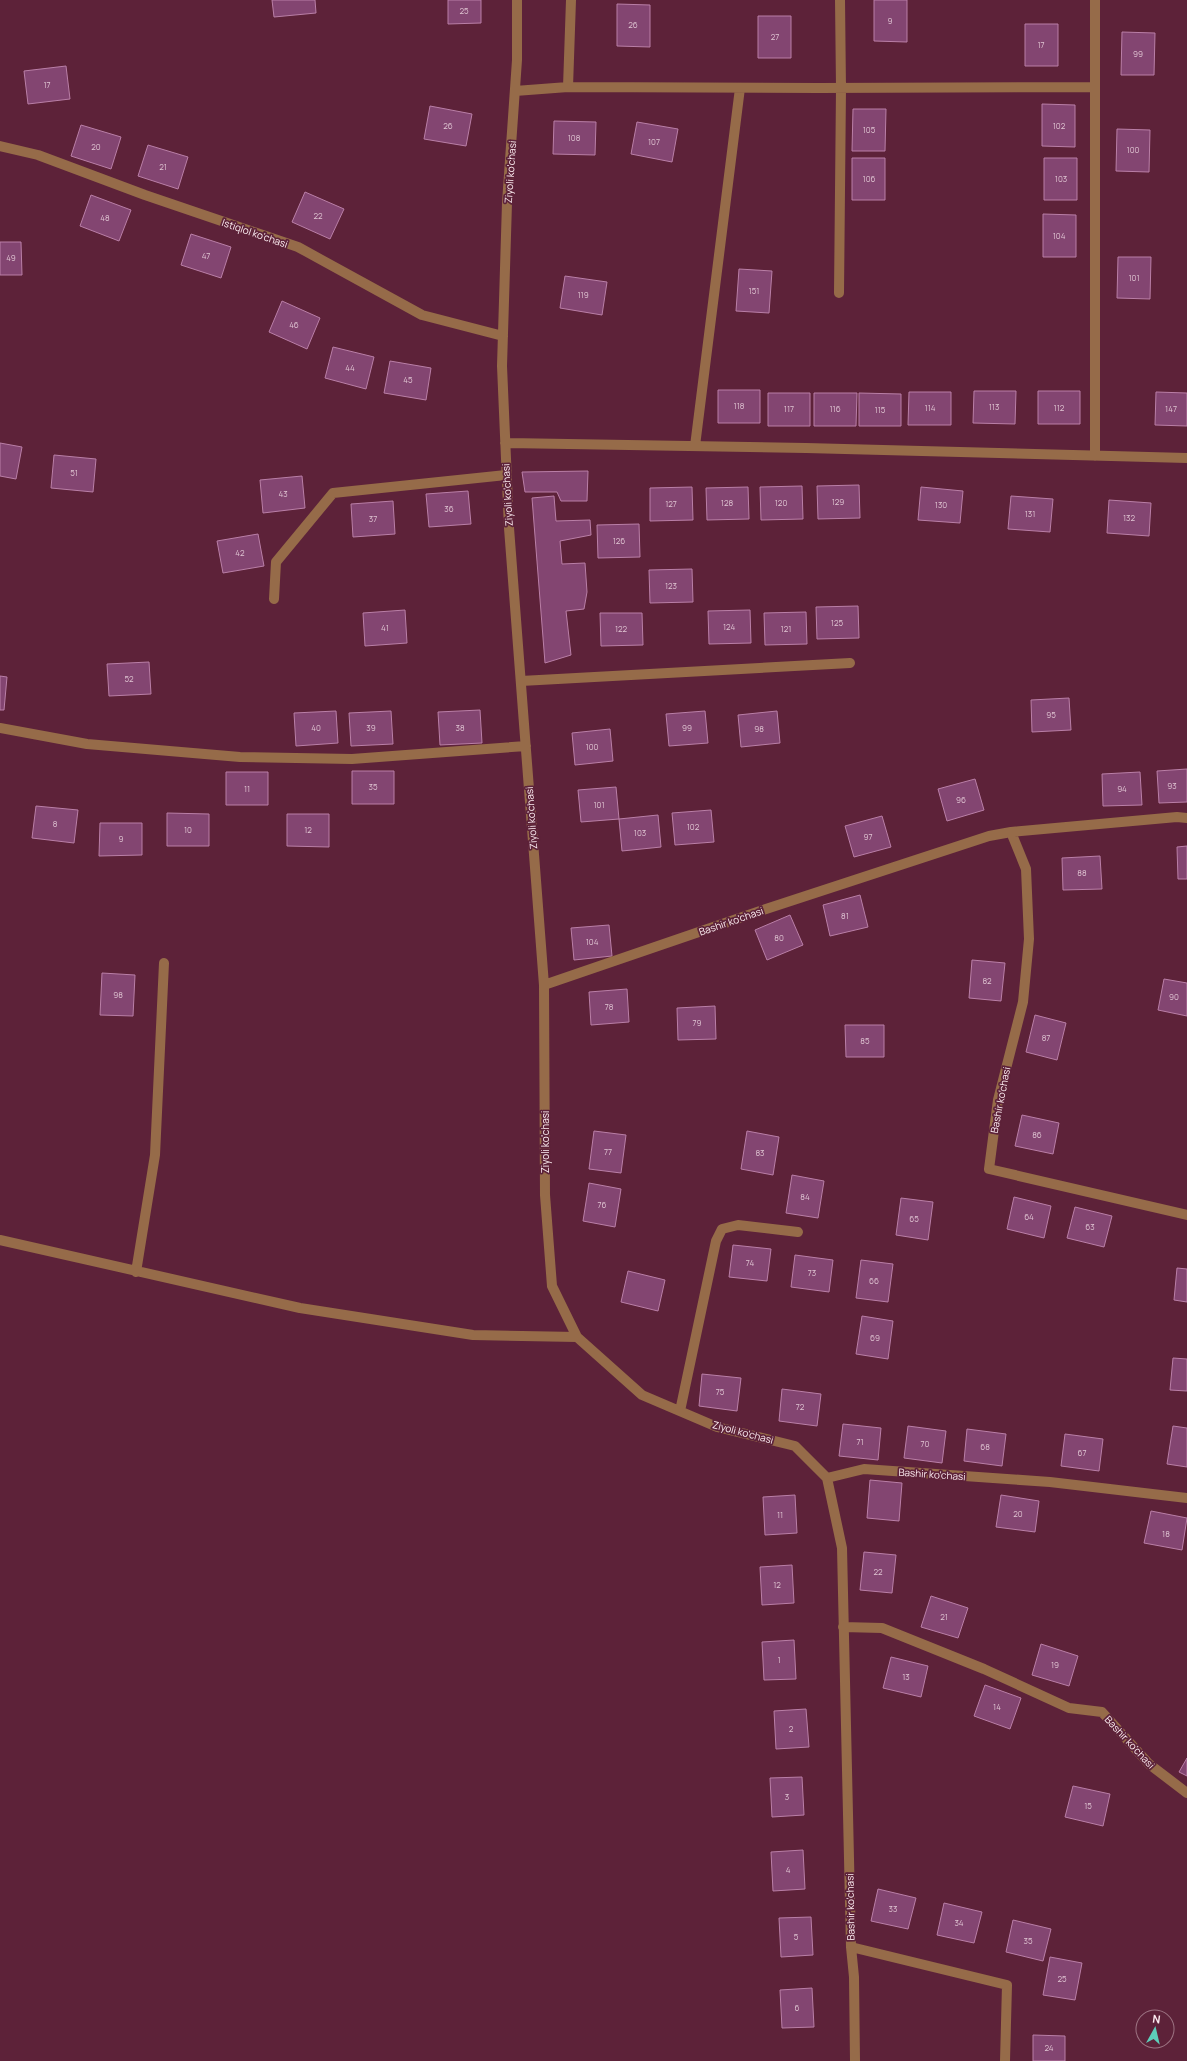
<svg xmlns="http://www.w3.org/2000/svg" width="1187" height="2061" font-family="Manrope,sans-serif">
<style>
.building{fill:#834571;stroke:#ba7fa7}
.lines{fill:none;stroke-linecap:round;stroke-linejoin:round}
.street{stroke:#966b49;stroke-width:10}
.labels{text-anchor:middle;stroke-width:3.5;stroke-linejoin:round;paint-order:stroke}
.number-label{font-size:8px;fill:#dfc4d2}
.street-label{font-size:10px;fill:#feeef2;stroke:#5d2239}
</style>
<rect width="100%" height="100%" fill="#5d2239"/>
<!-- building -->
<path class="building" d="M 272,0 L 315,0 L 316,13 L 274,17 Z
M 448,0 L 481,0 L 481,23 L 448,24 Z
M 874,0 L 907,0 L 907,42 L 874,41 Z
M 617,4 L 650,5 L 650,47 L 617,46 Z
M 758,16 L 791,16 L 791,58 L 758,58 Z
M 1025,24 L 1058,24 L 1058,66 L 1025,66 Z
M 1122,32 L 1155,33 L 1154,75 L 1121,75 Z
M 66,66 L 70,99 L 28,104 L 24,71 Z
M 1042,104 L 1075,105 L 1075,147 L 1042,146 Z
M 430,106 L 472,114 L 466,146 L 424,139 Z
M 853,109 L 886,109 L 885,151 L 852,151 Z
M 554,121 L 596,122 L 595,155 L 553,154 Z
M 637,122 L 678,129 L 672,162 L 631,154 Z
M 81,125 L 121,137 L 111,169 L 71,156 Z
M 1117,129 L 1150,130 L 1149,172 L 1116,171 Z
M 148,145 L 188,157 L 178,189 L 138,176 Z
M 852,158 L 885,158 L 885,200 L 852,200 Z
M 1044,158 L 1077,158 L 1077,200 L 1044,200 Z
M 305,192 L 344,209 L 330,239 L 292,222 Z
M 91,195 L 131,210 L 119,241 L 80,226 Z
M 1043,214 L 1076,215 L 1076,257 L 1043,257 Z
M 191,234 L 231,247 L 221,278 L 181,265 Z
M 0,242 L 21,242 L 22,275 L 0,275 Z
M 1118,257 L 1151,257 L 1150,299 L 1117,298 Z
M 739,269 L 772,271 L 769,313 L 736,311 Z
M 565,276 L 607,282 L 602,315 L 560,308 Z
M 282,301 L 320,318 L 307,349 L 269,332 Z
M 333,347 L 374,357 L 366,389 L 325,378 Z
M 390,361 L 431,368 L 426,400 L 384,393 Z
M 718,390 L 760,390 L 760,423 L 718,423 Z
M 974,391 L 1016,391 L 1015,424 L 973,423 Z
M 1038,391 L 1080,391 L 1080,424 L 1038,424 Z
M 909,392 L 951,392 L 951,425 L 908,425 Z
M 1156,392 L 1187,393 L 1187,426 L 1155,425 Z
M 768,393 L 810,393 L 810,426 L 768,426 Z
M 814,393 L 857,393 L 856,426 L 814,426 Z
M 859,393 L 901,394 L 901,426 L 859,426 Z
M 0,443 L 22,447 L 16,479 L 0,476 Z
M 54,455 L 96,459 L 93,492 L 51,488 Z
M 588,471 L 587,501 L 561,501 L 557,492 L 525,492 L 522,472 Z
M 302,476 L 305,508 L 263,513 L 260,480 Z
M 859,485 L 860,518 L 818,519 L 817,486 Z
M 802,486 L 803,519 L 761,520 L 760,487 Z
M 692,487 L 693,520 L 650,521 L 650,488 Z
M 748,487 L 749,519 L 707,520 L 706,488 Z
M 921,487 L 963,491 L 960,523 L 918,520 Z
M 468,491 L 471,524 L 429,527 L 426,494 Z
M 554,496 L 556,521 L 590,520 L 591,535 L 560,541 L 562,564 L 585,563 L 587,592 L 584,609 L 566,611 L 571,655 L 545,663 L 532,498 Z
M 1011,496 L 1053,499 L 1050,532 L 1008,529 Z
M 1109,500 L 1151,503 L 1149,536 L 1107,533 Z
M 393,501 L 395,534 L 353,537 L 351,504 Z
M 639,524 L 640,557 L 598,558 L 597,525 Z
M 258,534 L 264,566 L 223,573 L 217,541 Z
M 692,569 L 693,602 L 650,603 L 649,570 Z
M 858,606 L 859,638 L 817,639 L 816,607 Z
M 405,610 L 407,643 L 365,646 L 363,613 Z
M 750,610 L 751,643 L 709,644 L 708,611 Z
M 806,612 L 807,644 L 765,645 L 764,613 Z
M 600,613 L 642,613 L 643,645 L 601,646 Z
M 149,662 L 151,694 L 109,696 L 107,664 Z
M 0,676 L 7,677 L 4,710 L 0,710 Z
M 1069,698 L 1071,730 L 1032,732 L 1031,700 Z
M 480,710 L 482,743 L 440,745 L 438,712 Z
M 336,711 L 338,743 L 296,746 L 294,713 Z
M 391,711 L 393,744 L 351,746 L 349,713 Z
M 705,711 L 708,743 L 669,746 L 666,714 Z
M 777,711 L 780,743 L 741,747 L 738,715 Z
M 610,729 L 613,761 L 575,765 L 572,733 Z
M 1187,769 L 1187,802 L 1159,803 L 1157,771 Z
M 352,771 L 394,771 L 394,804 L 352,804 Z
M 226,772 L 268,772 L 268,805 L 226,805 Z
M 1140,772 L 1142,805 L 1103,806 L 1102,774 Z
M 975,779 L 984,810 L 947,821 L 938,789 Z
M 616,787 L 619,819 L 581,822 L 578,790 Z
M 36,806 L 78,810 L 74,843 L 32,838 Z
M 711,810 L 714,842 L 675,845 L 672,813 Z
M 167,813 L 209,814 L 209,846 L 167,846 Z
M 287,814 L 329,814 L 329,847 L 287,846 Z
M 658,815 L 661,847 L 622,851 L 619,819 Z
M 882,816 L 891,847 L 854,857 L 845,826 Z
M 100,823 L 142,823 L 142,855 L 99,856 Z
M 1187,846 L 1187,879 L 1178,879 L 1177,847 Z
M 1100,856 L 1102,889 L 1063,890 L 1062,858 Z
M 860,895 L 868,927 L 830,936 L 823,905 Z
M 790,915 L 803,945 L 767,960 L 755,930 Z
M 609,925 L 612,956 L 574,960 L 571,928 Z
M 972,960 L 1005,963 L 1001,1001 L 969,998 Z
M 102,973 L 135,975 L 133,1016 L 100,1015 Z
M 1164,979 L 1187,983 L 1187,1016 L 1158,1010 Z
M 627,989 L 629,1022 L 591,1025 L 589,992 Z
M 715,1006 L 716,1039 L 678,1040 L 677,1008 Z
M 1035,1015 L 1066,1023 L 1057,1060 L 1026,1052 Z
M 845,1025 L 884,1025 L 884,1057 L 846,1057 Z
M 1022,1115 L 1059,1123 L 1053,1154 L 1015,1146 Z
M 594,1131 L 626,1135 L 621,1173 L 589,1169 Z
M 747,1131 L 779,1137 L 773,1175 L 741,1169 Z
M 792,1175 L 824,1181 L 818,1218 L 786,1213 Z
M 589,1183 L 621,1189 L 615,1227 L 583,1221 Z
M 1014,1197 L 1051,1206 L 1044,1238 L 1007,1229 Z
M 901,1198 L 933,1202 L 928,1240 L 896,1235 Z
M 1075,1207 L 1112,1216 L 1104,1247 L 1067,1238 Z
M 733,1245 L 771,1249 L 767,1281 L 729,1277 Z
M 795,1255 L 833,1260 L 829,1292 L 791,1287 Z
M 861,1260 L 893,1264 L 888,1302 L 856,1298 Z
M 1177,1268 L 1187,1269 L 1187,1302 L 1174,1300 Z
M 628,1271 L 665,1280 L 658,1311 L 621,1302 Z
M 862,1316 L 893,1321 L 888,1359 L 856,1354 Z
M 1173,1358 L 1187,1359 L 1187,1391 L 1170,1390 Z
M 702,1374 L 741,1378 L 737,1411 L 699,1406 Z
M 782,1389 L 821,1394 L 817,1426 L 779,1421 Z
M 843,1424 L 881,1428 L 878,1460 L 839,1456 Z
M 908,1426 L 946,1431 L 942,1463 L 904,1458 Z
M 1173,1426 L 1187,1428 L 1187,1467 L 1167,1464 Z
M 967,1429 L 1006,1434 L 1002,1466 L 964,1461 Z
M 1065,1434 L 1103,1439 L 1099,1471 L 1061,1466 Z
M 870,1480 L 902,1483 L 899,1521 L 867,1518 Z
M 795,1495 L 797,1533 L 765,1535 L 763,1497 Z
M 1001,1495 L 1039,1501 L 1035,1532 L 996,1527 Z
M 1151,1511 L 1187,1518 L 1182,1550 L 1144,1543 Z
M 864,1552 L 896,1555 L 892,1593 L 860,1590 Z
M 792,1565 L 794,1603 L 762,1605 L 760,1567 Z
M 931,1596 L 968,1608 L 958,1638 L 921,1627 Z
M 794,1640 L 796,1679 L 764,1680 L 762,1642 Z
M 1041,1644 L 1078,1656 L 1069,1686 L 1032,1675 Z
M 891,1657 L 928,1666 L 921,1697 L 883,1688 Z
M 985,1685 L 1021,1698 L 1010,1729 L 974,1716 Z
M 806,1709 L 809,1747 L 776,1749 L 774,1711 Z
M 1187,1758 L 1187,1776 L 1179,1772 Z
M 802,1777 L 804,1815 L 772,1817 L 770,1778 Z
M 1073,1786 L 1110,1794 L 1103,1826 L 1065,1817 Z
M 803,1850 L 805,1889 L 773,1891 L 771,1852 Z
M 878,1889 L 916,1898 L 908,1929 L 871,1921 Z
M 944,1903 L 982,1912 L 974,1943 L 937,1935 Z
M 811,1917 L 813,1955 L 781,1957 L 779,1918 Z
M 1013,1920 L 1051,1929 L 1043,1961 L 1006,1952 Z
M 1050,1957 L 1082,1963 L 1075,2000 L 1043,1995 Z
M 812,1988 L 814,2027 L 782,2028 L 780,1990 Z
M 1033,2035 L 1065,2036 L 1065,2061 L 1033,2061 Z"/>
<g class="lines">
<!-- street -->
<path class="street" d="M 517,0 L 517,60 L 507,203 L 502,366 L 509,528 L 544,985 L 545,1195 L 552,1286 L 577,1337 L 642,1395 L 717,1427 L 795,1446 L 827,1478
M 1095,0 L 1095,456
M 568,87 L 571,0
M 515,91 L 568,87 L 819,88 L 1094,87
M 0,146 L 38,155 L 145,195 L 298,247 L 422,315 L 503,336
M 839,293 L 841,88 L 840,0
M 505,443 L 806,448 L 1187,458
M 695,446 L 740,88
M 274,599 L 276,562 L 333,493 L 506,475
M 521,681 L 850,663
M 0,728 L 87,744 L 240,757 L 352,759 L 526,746
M 1011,832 L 1026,869 L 1029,939 L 1023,1002 L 998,1100 L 989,1169 L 1187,1215
M 544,985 L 763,910 L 989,836 L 1011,832 L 1177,817 L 1187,818
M 0,1240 L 300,1308 L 473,1335 L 577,1337
M 136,1272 L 155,1155 L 164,963
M 680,1411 L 716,1241 L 722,1229 L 738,1225 L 798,1232
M 827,1478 L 842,1548 L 851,1947 L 854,1977 L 855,2061
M 827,1478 L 864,1469 L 1050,1482 L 1187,1498
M 843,1627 L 882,1628 L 984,1669 L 1069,1708 L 1102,1712 L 1149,1764 L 1187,1793
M 851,1947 L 1007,1985 L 1005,2061"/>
</g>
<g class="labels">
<!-- number labels -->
<g class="number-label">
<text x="464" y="14">25</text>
<text x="890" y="24">9</text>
<text x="633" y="28">26</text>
<text x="775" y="40">27</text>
<text x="1041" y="48">17</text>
<text x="1138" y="57">99</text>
<text x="47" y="88">17</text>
<text x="448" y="129">26</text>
<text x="1059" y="129">102</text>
<text x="869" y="133">105</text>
<text x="574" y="141">108</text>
<text x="654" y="145">107</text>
<text x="96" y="150">20</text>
<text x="1133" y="153">100</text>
<text x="163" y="170">21</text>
<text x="869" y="182">106</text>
<text x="1061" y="182">103</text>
<text x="318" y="219">22</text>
<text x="105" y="221">48</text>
<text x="1059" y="239">104</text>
<text x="206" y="259">47</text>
<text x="11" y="261">49</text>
<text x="1134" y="281">101</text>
<text x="754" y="294">151</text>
<text x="583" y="298">119</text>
<text x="294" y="328">46</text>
<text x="350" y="371">44</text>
<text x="408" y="383">45</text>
<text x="739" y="409">118</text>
<text x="994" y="410">113</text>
<text x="930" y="411">114</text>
<text x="1059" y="411">112</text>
<text x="789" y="412">117</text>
<text x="835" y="412">116</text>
<text x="1171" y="412">147</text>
<text x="880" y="413">115</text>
<text x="74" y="476">51</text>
<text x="283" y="497">43</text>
<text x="838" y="505">129</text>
<text x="727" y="506">128</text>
<text x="781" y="506">120</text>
<text x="671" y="507">127</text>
<text x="941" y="508">130</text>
<text x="449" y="512">36</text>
<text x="1030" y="517">131</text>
<text x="1129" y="521">132</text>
<text x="373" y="522">37</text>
<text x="619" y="544">126</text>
<text x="240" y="556">42</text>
<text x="671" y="589">123</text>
<text x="837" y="626">125</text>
<text x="729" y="630">124</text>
<text x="385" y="631">41</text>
<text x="621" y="632">122</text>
<text x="786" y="632">121</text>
<text x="129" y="682">52</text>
<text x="1051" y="718">95</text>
<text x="316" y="731">40</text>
<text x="371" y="731">39</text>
<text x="460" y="731">38</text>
<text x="687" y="731">99</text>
<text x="759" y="732">98</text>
<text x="592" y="750">100</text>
<text x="1172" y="789">93</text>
<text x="373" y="790">35</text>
<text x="247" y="792">11</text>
<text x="1122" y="792">94</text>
<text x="961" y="803">96</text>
<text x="599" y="808">101</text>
<text x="55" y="827">8</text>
<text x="693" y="830">102</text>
<text x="188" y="833">10</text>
<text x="308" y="833">12</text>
<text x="640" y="836">103</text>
<text x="868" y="840">97</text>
<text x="121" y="842">9</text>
<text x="1082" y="876">88</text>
<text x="845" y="919">81</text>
<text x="779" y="941">80</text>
<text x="592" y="945">104</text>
<text x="987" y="984">82</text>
<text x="118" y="998">98</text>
<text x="1174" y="1000">90</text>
<text x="609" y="1010">78</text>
<text x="697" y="1026">79</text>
<text x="1046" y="1041">87</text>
<text x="865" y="1044">85</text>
<text x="1037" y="1138">86</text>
<text x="608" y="1155">77</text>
<text x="760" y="1156">83</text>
<text x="805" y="1200">84</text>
<text x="602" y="1208">76</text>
<text x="1029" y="1220">64</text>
<text x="914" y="1222">65</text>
<text x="1090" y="1230">63</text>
<text x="750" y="1266">74</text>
<text x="812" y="1276">73</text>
<text x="874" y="1284">66</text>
<text x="875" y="1341">69</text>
<text x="720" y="1395">75</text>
<text x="800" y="1410">72</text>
<text x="860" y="1445">71</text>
<text x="925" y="1447">70</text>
<text x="985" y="1450">68</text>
<text x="1082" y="1456">67</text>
<text x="1018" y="1517">20</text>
<text x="780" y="1518">11</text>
<text x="1166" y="1537">18</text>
<text x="878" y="1575">22</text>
<text x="777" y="1588">12</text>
<text x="944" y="1620">21</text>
<text x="779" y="1663">1</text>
<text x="1055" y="1668">19</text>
<text x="906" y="1680">13</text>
<text x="997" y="1710">14</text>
<text x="791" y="1732">2</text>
<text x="787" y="1800">3</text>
<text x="1088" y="1809">15</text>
<text x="788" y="1873">4</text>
<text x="893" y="1912">33</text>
<text x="959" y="1926">34</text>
<text x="796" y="1940">5</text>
<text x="1028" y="1944">35</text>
<text x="1062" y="1982">25</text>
<text x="797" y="2011">6</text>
<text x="1049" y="2051">24</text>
</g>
<!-- street labels -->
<g class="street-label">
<text transform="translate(510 172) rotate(-86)" y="4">Ziyoli ko'chasi</text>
<text transform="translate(255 233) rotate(19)" y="4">Istiqlol ko'chasi</text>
<text transform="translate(507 495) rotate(-93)" y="4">Ziyoli ko'chasi</text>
<text transform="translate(531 818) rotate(-94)" y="4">Ziyoli ko'chasi</text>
<text transform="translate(731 921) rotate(-19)" y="4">Bashir ko'chasi</text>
<text transform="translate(1000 1100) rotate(-79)" y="4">Bashir ko'chasi</text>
<text transform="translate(545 1142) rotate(-90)" y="4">Ziyoli ko'chasi</text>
<text transform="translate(743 1432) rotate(15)" y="4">Ziyoli ko'chasi</text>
<text transform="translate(932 1474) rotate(4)" y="4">Bashir ko'chasi</text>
<text transform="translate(1130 1742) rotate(47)" y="4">Bashir ko'chasi</text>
<text transform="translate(850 1907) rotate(-91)" y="4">Bashir ko'chasi</text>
</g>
</g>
<!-- north arrow -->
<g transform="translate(1155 2029) rotate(8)"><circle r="19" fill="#5d2239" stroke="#9d7483"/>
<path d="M0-3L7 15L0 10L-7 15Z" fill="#5dceb9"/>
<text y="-6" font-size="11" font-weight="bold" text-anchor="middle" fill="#feeef2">N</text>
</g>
</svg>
